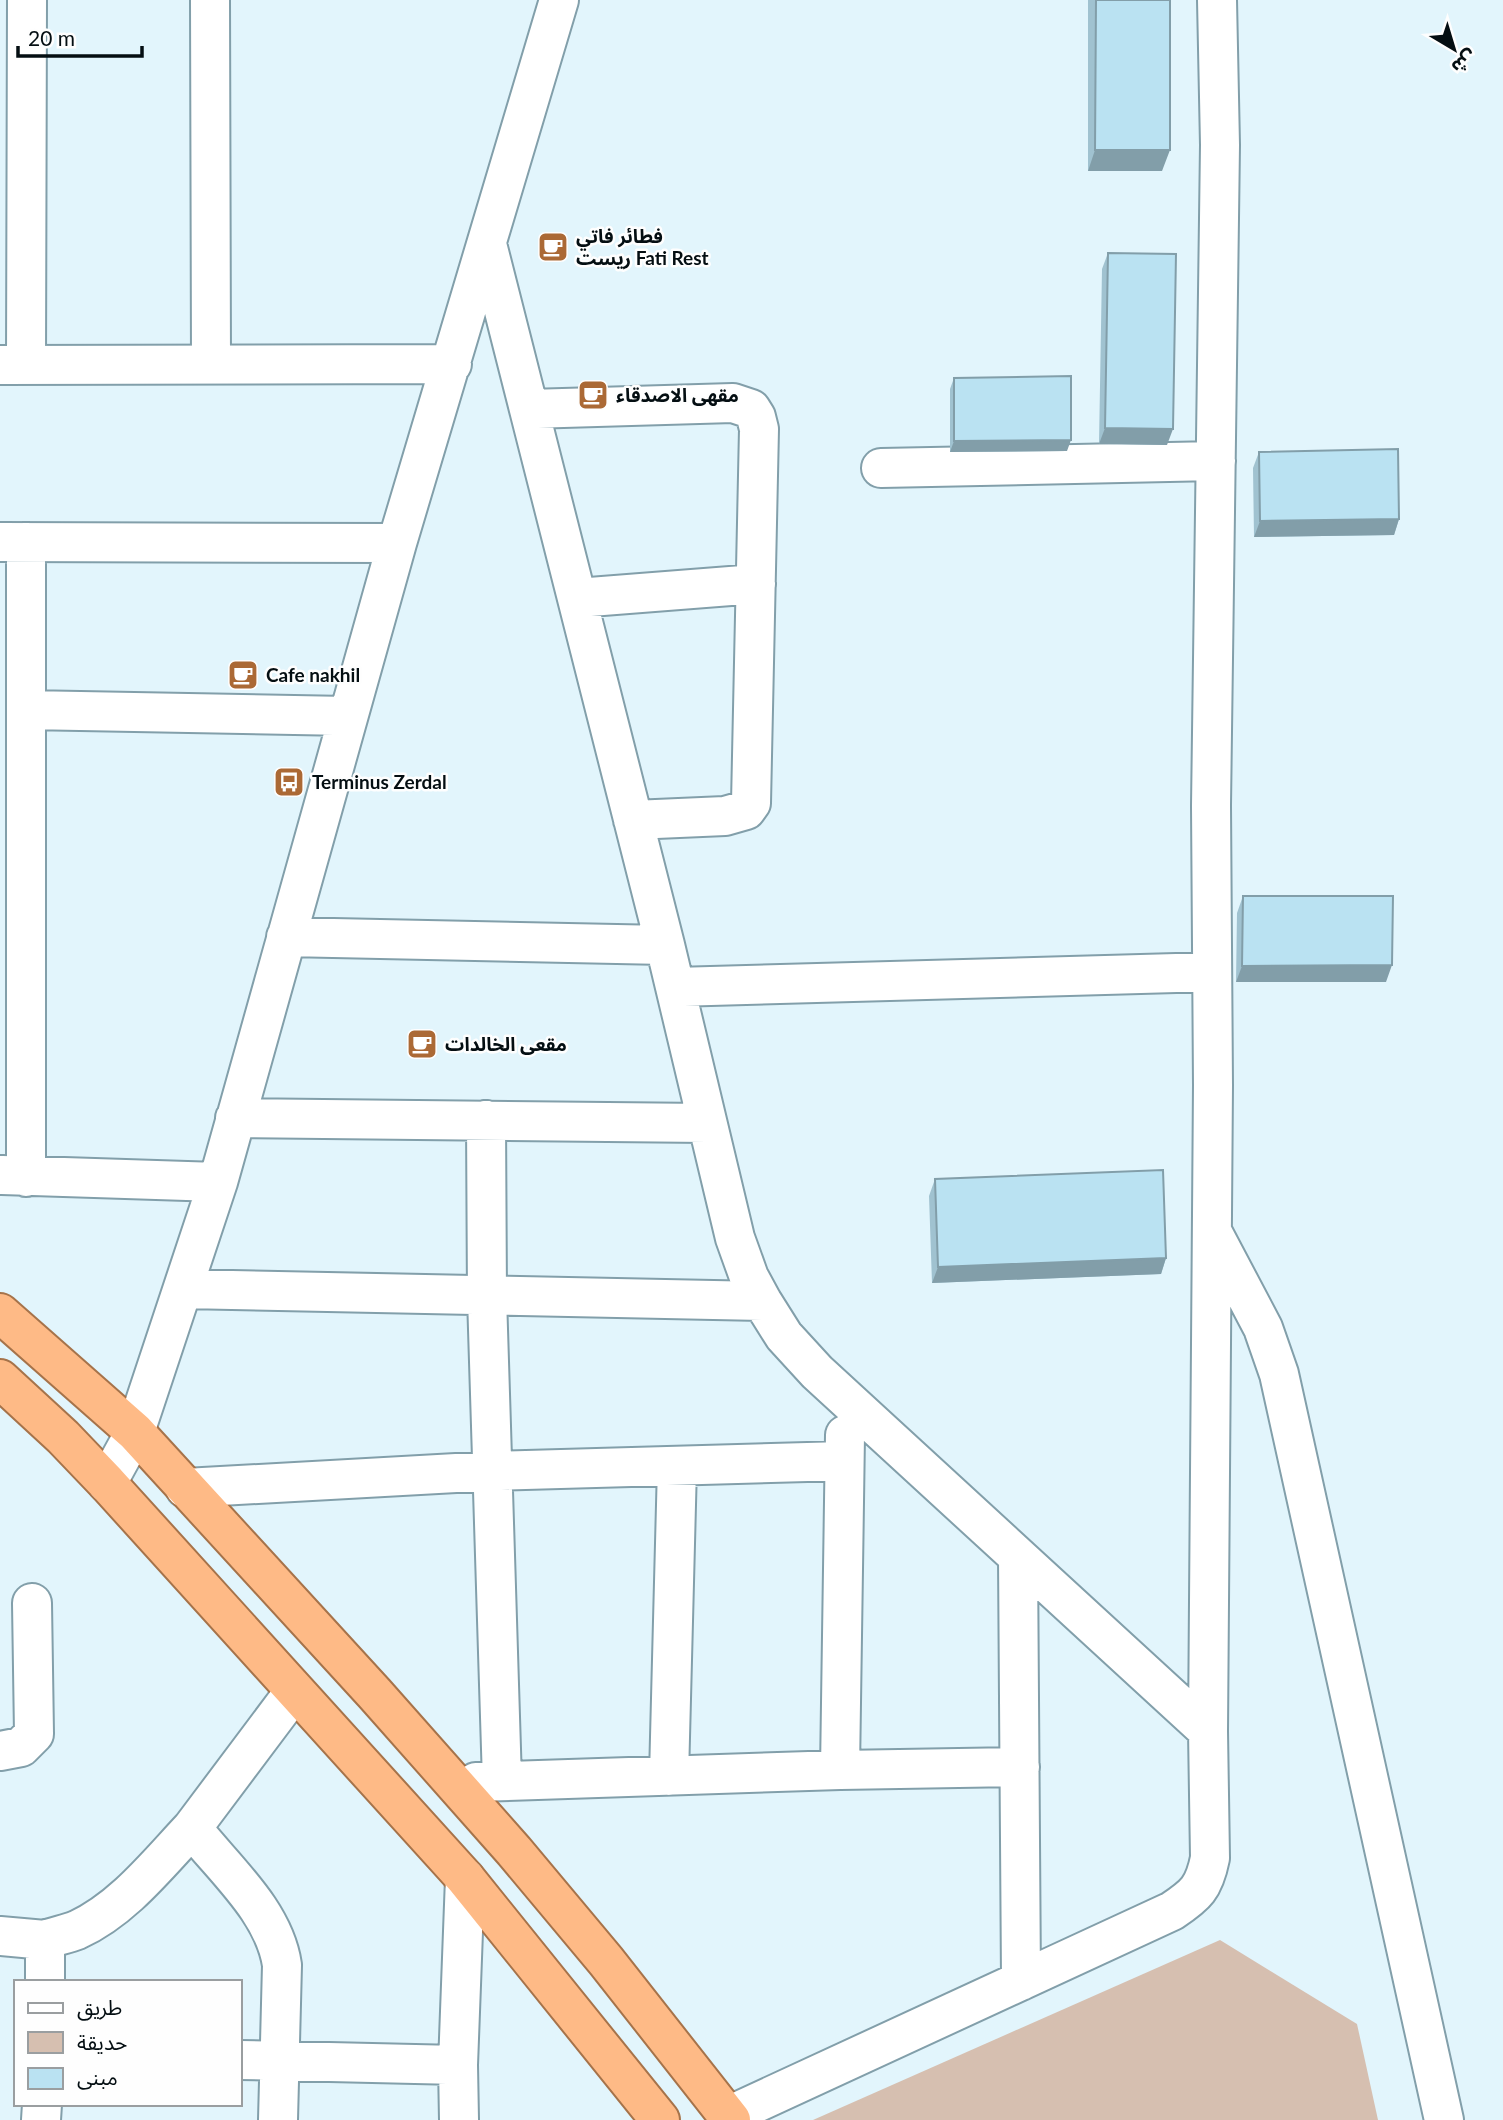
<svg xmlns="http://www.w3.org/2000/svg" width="1503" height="2120" font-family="Lato,'Noto Sans Arabic',sans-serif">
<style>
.green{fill:#d6bfb0}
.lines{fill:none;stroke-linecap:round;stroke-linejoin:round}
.minor-casing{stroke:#829faa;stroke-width:42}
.trunk-casing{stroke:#a6734a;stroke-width:42}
.minor{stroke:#fff;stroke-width:38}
.trunk{stroke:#feba86;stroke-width:38}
.wall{fill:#a0c2d0}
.shaded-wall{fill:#829ea9}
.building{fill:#bae2f2;stroke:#829ea9;stroke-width:2}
.labels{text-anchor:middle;stroke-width:5;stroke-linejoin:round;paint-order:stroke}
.poi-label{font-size:19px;font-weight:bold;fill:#040e12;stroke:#fefefe;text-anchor:start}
</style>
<rect width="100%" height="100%" fill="#e2f5fc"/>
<!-- green -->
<path class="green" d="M 1220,1940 L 1357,2024 L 1378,2120 L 813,2120 Z"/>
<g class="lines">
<!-- minor casing -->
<g class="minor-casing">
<path id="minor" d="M 210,0 L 211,363
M 487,244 L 665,945 L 735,1238 L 749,1277 L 762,1301 L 784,1336 L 817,1372 L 1208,1731
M 26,364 L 27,0
M 0,365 L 452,364
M 529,409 L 733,403 L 751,409 L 756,417 L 759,429 L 751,803 L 746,810 L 725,816 L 633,820
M 881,468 L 1216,461
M 0,542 L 397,543
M 577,598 L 756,584
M 26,710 L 348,716
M 286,937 L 665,945
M 675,987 L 1212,972
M 235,1118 L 707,1123
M 486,1120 L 487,1297 L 502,1781
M 2,1175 L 218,1182
M 26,1177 L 26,542
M 1214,1235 L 1263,1328 L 1279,1374 L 1444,2120
M 184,1289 L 762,1301
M 107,1483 L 135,1432 L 218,1182 L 397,543 L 559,0
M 185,1488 L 492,1471 L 844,1461
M 1018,1557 L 1021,1981
M 0,1751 L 21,1747 L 34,1734 L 32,1603
M 840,1770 L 845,1435
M 669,1776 L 677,1466
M 476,1782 L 840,1770 L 1020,1767
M 0,1936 L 45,1940 L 45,1982
M 45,1940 C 56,1936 67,1934 77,1930 C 123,1909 158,1864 192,1828
M 240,2060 L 458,2065
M 728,2116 L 1172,1911 C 1196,1895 1204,1888 1210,1858 L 1208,1731 L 1213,1085 L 1211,806 L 1220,145 L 1217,0
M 41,2120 L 42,2104
M 278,2120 L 282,1965 C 274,1911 224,1869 192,1828 L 294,1692
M 459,2120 L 458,2065 L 465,1878"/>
</g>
<!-- trunk casing -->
<g class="trunk-casing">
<path id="trunk" d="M 0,1313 L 135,1432 L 375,1694 L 514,1851 L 606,1961 L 731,2120
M 0,1379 L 63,1437 L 107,1483 L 465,1878 L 660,2120"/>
</g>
<!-- minor -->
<use href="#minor" class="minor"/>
<!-- trunk -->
<use href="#trunk" class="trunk"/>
</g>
<!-- wall -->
<path class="wall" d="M 1088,0 L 1170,0 L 1162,171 L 1088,171 Z
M 1108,253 L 1167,445 L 1099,444 L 1102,269 Z
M 954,378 L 1067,451 L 950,452 L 950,389 Z
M 1259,452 L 1399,519 L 1394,535 L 1254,537 L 1253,468 Z
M 1243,896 L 1386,982 L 1236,982 L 1237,913 Z
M 935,1179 L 1166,1258 L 1161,1274 L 932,1283 L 929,1196 Z"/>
<!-- shaded-wall -->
<path class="shaded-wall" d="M 1095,150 L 1170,150 L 1162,171 L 1088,171 Z
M 1105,428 L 1173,429 L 1167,445 L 1099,444 Z
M 1071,440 L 1067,451 L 950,452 L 954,441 Z
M 1399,519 L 1394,535 L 1254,537 L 1260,521 Z
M 1392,965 L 1386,982 L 1236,982 L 1242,966 Z
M 1166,1258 L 1161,1274 L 932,1283 L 938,1267 Z"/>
<!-- building -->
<path class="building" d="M 1096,0 L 1170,0 L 1170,150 L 1095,150 Z
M 1108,253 L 1176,254 L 1173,429 L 1105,428 Z
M 1071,376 L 1071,440 L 954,441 L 954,378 Z
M 1398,449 L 1399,519 L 1260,521 L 1259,452 Z
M 1243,896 L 1393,896 L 1392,965 L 1242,966 Z
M 1163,1170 L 1166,1258 L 938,1267 L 935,1179 Z"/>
<!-- icons -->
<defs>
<g id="cafe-square" transform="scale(1.575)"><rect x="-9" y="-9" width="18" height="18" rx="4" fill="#ab6935" stroke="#fefefe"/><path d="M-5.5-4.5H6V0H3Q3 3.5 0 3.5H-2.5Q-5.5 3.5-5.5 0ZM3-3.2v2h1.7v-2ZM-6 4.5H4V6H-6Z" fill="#fff"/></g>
<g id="bus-square" transform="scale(1.575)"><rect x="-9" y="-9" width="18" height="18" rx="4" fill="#ab6935" stroke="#fefefe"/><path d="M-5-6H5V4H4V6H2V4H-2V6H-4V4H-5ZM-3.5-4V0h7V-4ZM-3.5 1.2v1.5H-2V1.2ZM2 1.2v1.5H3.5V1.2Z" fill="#fff"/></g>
</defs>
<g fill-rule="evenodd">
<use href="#cafe-square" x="553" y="247"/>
<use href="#cafe-square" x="593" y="395"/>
<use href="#cafe-square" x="243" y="675"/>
<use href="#bus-square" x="289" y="782"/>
<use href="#cafe-square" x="422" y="1044"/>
</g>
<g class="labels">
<!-- poi labels -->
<g class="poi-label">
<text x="576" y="243">فطائر فاتي<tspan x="576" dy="22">ريست Fati Rest</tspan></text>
<text x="616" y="402">مقهى الاصدقاء</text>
<text x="266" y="682">Cafe nakhil</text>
<text x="312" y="789">Terminus Zerdal</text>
<text x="445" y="1051">مقعى الخالدات</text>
</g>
</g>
<!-- legend -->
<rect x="14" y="1980" width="228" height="126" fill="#fefefe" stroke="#9a9ea0" stroke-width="2"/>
<rect x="28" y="2003" width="35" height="10" fill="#ffffff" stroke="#9a9ea0" stroke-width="2"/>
<text x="77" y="2015" font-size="21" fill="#040e12">طريق</text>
<rect x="28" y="2032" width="35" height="21" fill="#d6bfb0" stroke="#9a9ea0" stroke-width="2"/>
<text x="77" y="2050" font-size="21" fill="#040e12">حديقة</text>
<rect x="28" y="2068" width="35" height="21" fill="#bae2f2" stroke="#9a9ea0" stroke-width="2"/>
<text x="77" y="2085" font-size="21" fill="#040e12">مبنى</text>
<!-- north arrow -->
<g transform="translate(1454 49) rotate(142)" stroke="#fefefe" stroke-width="5" paint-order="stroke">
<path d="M0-5L12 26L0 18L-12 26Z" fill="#040e12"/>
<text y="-10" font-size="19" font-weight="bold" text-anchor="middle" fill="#040e12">ش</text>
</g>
<!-- scale -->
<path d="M18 46v10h124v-10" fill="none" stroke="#040e12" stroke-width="3.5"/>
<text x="28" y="46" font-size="21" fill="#040e12" stroke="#fefefe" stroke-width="5" paint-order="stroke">20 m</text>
</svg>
